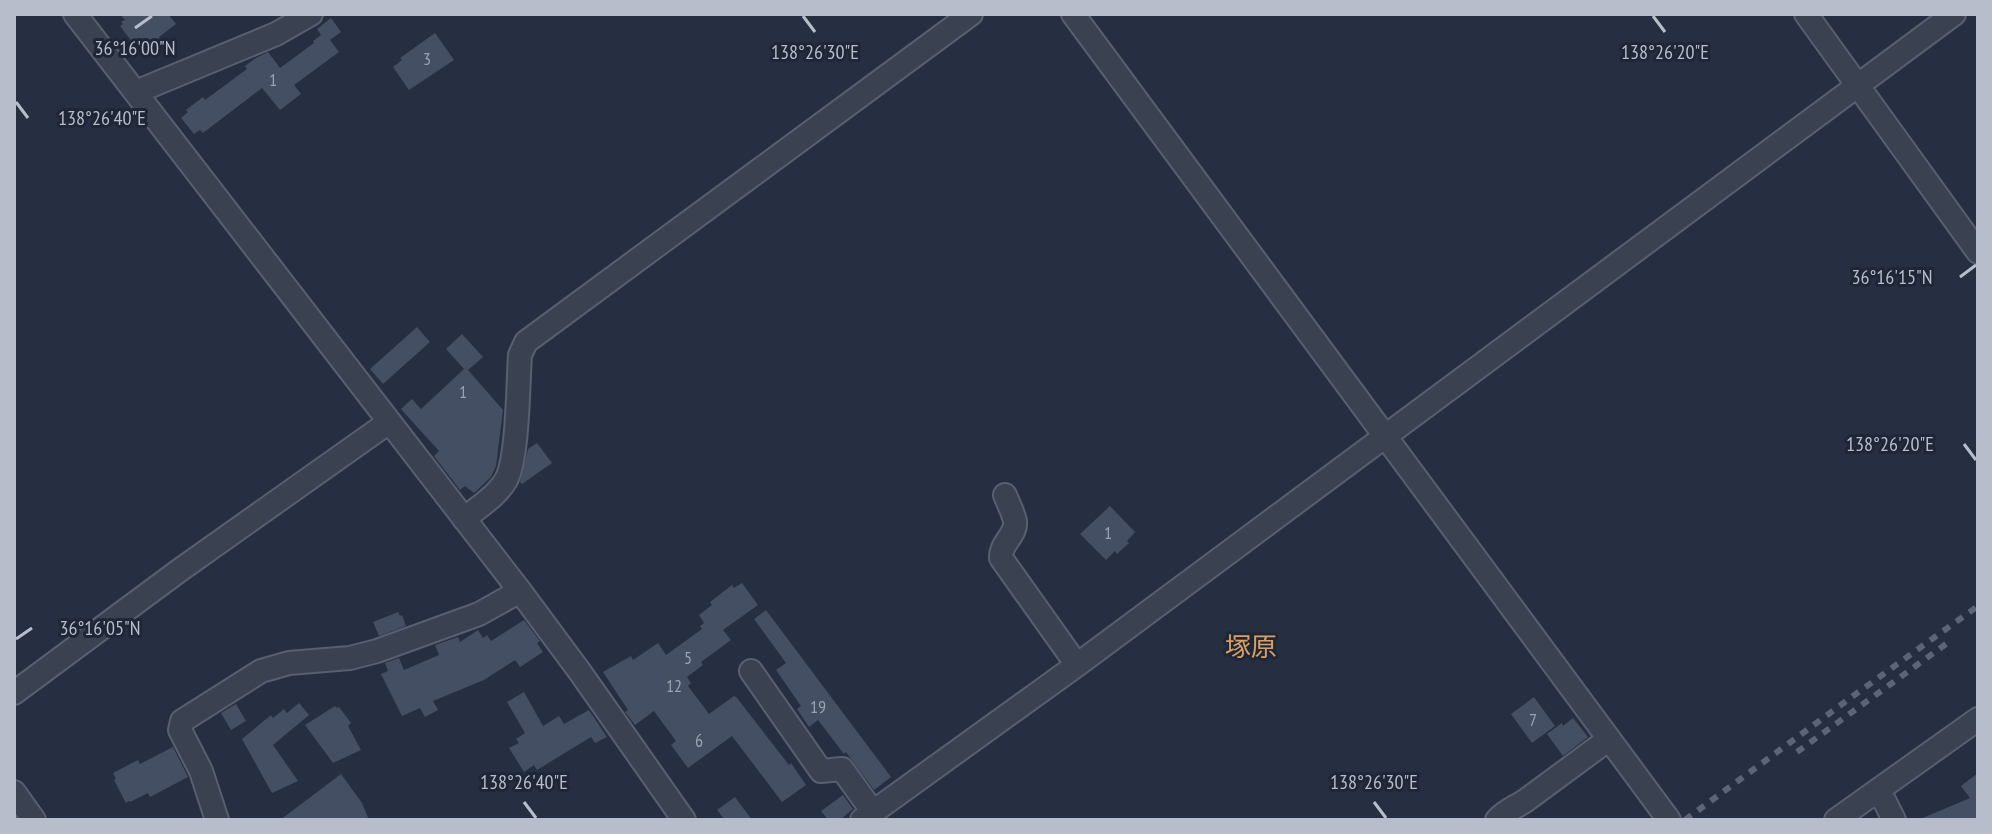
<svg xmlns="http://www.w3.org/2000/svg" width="1992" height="834" font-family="'PT Sans Narrow','Noto Sans JP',sans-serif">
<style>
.building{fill:#454f63}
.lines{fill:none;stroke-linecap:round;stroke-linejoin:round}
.minor-casing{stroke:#585f6e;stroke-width:26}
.minor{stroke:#3a4151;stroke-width:22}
.rail{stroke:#5c6578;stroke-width:6;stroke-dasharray:8 8;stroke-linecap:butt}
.ticks{fill:none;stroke:#b7bdcb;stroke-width:3}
.labels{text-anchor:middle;stroke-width:6;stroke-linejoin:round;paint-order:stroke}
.number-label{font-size:18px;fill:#9aa2b1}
.quarter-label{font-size:26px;fill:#d6a067;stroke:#1f2636}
.ticks-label{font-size:20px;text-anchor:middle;fill:#b7bdcb;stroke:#1f2636;stroke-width:6;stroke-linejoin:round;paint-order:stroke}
</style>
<rect width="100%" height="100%" fill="#262f41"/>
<!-- building -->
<path class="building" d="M 120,14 L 168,14 L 176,24 L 159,37 L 164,43 L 147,56 L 142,49 L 139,51 L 120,26 L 123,24 L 121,22 L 125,20 Z
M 331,18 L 341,32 L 330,40 L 339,52 L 294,85 L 301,94 L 280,110 L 262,88 L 203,133 L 200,130 L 194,134 L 181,118 L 188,112 L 186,110 L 203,97 L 205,100 L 247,69 L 245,66 L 256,58 L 268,52 L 280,68 L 314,43 L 313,41 L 321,35 L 317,29 Z
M 435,33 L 454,60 L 409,90 L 393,67 L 402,60 L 400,58 Z
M 417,327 L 430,342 L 383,384 L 370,369 Z
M 462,334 L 483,357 L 468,370 L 503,410 L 496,466 L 491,477 L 474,493 L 465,486 L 460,490 L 434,456 L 439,451 L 401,409 L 412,399 L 421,409 L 464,369 L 446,349 Z
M 537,443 L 552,463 L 522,484 L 520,482 L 528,449 Z
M 1110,506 L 1135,532 L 1127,541 L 1129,543 L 1117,554 L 1115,551 L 1106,560 L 1080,534 Z
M 742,583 L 758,605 L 723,630 L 731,640 L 701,662 L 703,665 L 687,677 L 691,683 L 688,686 L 709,714 L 734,696 L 737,698 L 789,765 L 791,763 L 806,785 L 782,802 L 732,736 L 688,768 L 671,745 L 676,741 L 654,711 L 635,725 L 625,712 L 628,710 L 603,672 L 631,656 L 633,660 L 658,643 L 666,655 L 702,629 L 700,626 L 704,623 L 699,615 L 712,605 L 710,602 L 732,585 L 734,588 Z
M 766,610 L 891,777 L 874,790 L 846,752 L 844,754 L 818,720 L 809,727 L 797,709 L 801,706 L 776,670 L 786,663 L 754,619 Z
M 398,612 L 400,616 L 402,615 L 406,626 L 379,636 L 373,622 Z
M 524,620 L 540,641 L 537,643 L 543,652 L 520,667 L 515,660 L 484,680 L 433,701 L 438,710 L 425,717 L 420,708 L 402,716 L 381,674 L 388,671 L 385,663 L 399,658 L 404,670 L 439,655 L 435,645 L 458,637 L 460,642 L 478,630 L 483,638 L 487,635 L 491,641 Z
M 524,692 L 543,726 L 559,716 L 564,724 L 589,710 L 607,737 L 595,743 L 591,737 L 537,770 L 534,765 L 524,772 L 509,748 L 519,743 L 516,739 L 525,733 L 507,702 Z
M 1534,697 L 1555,726 L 1532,743 L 1511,714 Z
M 299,703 L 309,715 L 273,745 L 298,781 L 272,793 L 242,739 L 271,715 L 273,718 L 284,709 L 287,713 Z
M 236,704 L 246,721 L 231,730 L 221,713 Z
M 335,706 L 337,708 L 339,707 L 351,723 L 348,726 L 361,750 L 333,763 L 305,725 Z
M 1573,718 L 1588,737 L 1563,756 L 1547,734 L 1562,723 L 1563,726 Z
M 173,747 L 188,777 L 150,797 L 148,793 L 130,802 L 129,801 L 126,803 L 114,780 L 116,779 L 113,773 L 138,760 L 140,764 Z
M 1978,773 L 1978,820 L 1918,820 L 1970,798 L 1961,786 Z
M 341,774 L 362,803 L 369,820 L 280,820 Z
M 843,795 L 853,809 L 840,820 L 828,820 L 821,811 Z
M 735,797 L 752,820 L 725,820 L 717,810 Z"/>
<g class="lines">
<!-- minor casing -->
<g class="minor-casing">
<path id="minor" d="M 75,14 L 520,591 L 580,672 L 684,820
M 1073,14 L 1669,820
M 1806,14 L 1978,252
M 136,92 L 276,34 L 311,14
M 1005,495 C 1008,503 1013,512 1015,521 C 1017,535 1000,543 1001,558 L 1077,665
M 464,519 C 477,508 497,496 506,480 C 518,459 518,383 520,355 L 526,342 L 971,14
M 751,671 L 821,771 L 842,769 L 873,812
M 14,693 L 180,570 L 389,422
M 1879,790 L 1894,820
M 14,792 L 34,820
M 217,820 L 201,771 L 180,730 L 182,721 L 261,671 L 289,663 L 350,658 L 377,651 L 479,614 L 520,591
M 862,820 L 1077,665 L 1954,14
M 1497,820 C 1506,810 1514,808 1525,801 L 1609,739
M 1836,820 L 1978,719"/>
</g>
<!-- minor -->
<use href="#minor" class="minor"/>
<!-- rail -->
<path class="rail" d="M 1797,752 L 1946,644
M 1685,820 L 1853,696 L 1978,606"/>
</g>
<!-- ticks -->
<path class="ticks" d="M 803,16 L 815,32M 1653,16 L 1665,32M 135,28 L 152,16M 16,102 L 28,118M 1960,277 L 1976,265M 1964,444 L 1976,460M 16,639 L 32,628M 524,802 L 536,818M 1374,802 L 1386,818"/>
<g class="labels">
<!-- number labels -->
<g class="number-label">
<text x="427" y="65">3</text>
<text x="273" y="86">1</text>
<text x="463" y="398">1</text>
<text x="1108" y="539">1</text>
<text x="688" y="664">5</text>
<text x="674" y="692">12</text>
<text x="818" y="713">19</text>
<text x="1533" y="726">7</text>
<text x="699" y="747">6</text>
</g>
<!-- quarter labels -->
<g class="quarter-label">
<text x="1251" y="656">塚原</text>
</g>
</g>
<g class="ticks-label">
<text x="135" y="55">36°16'00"N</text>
<text x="815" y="59">138°26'30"E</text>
<text x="1665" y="59">138°26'20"E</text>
<text x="102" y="125">138°26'40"E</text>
<text x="1892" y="284">36°16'15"N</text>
<text x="1890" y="451">138°26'20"E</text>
<text x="100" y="635">36°16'05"N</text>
<text x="524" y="789">138°26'40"E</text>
<text x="1374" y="789">138°26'30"E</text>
</g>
<!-- border -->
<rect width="1992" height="834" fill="none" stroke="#b7bdcb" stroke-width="32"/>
</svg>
